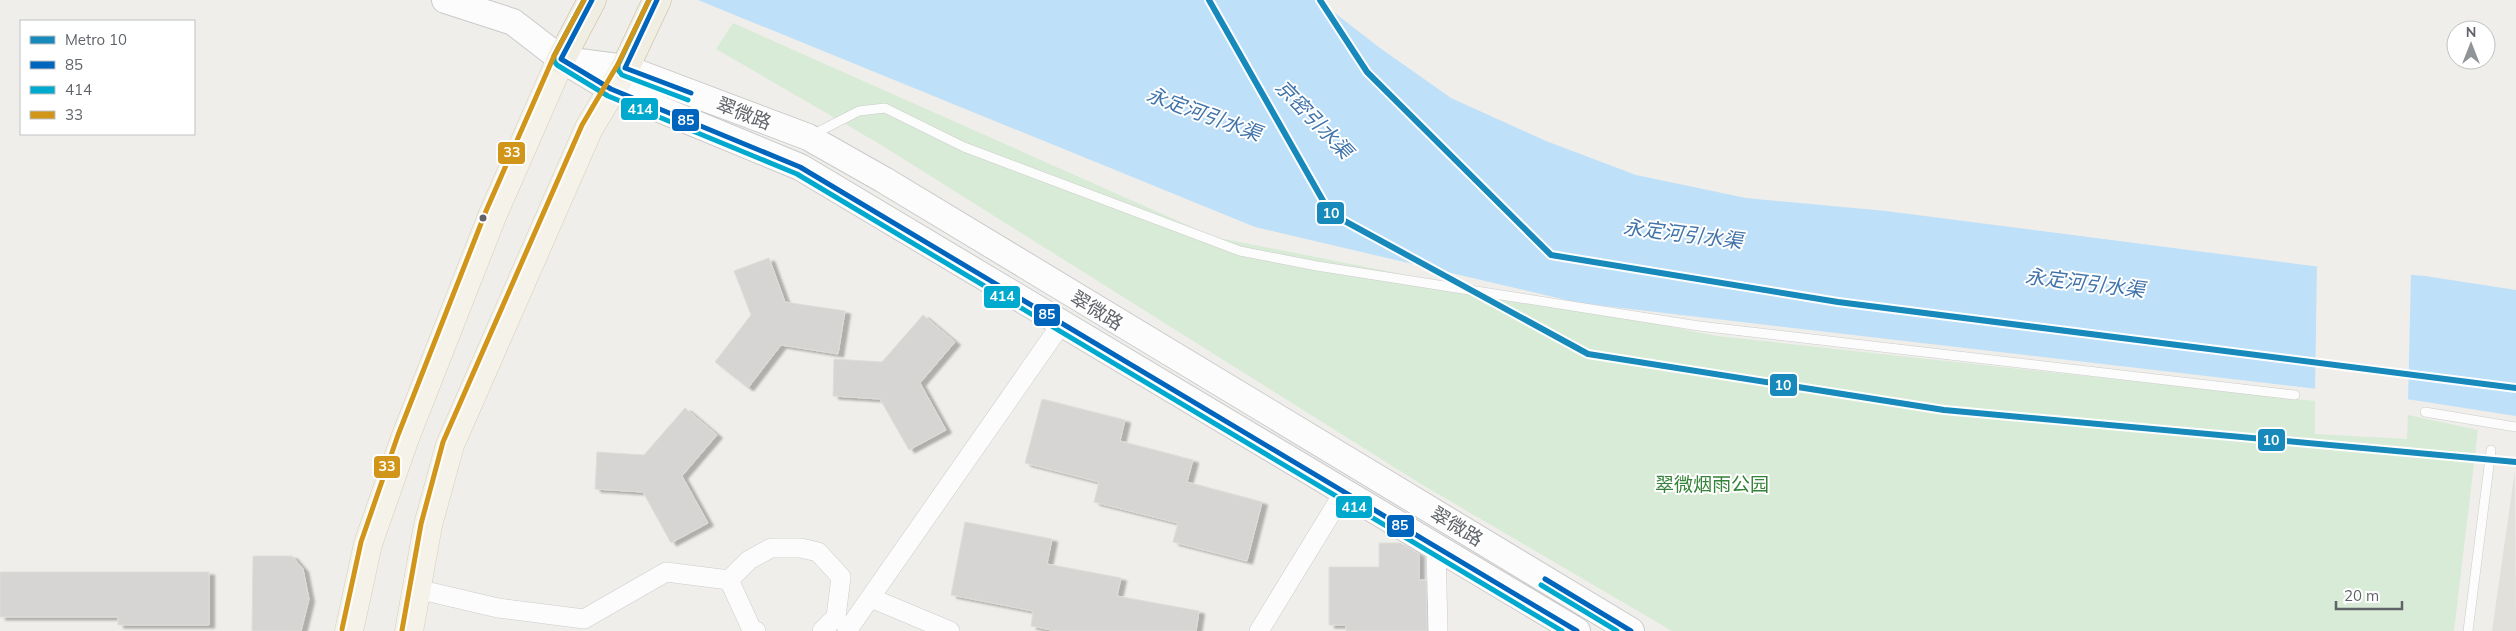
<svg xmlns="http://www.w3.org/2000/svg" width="2516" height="631" font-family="Mulish,'Noto Sans SC',sans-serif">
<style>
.education{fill:#e2e0da}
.green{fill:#d8ebd6}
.water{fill:#bfe0f9}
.pier{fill:#efeeea}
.building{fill:#d6d5d3;stroke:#deddd9;filter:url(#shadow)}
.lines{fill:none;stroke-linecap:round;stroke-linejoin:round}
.lane-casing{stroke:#cbcccc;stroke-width:10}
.street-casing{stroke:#cbcccc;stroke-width:20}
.secondary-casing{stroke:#cacacb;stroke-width:28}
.primary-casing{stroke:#d7ceb8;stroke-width:29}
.highway-casing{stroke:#c8b996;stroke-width:29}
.lane{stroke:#fdfcfc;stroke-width:9}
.street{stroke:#fdfcfc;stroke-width:19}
.secondary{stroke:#fdfcfc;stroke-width:26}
.primary{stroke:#f4f2e9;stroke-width:28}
.highway{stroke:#f0ede3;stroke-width:28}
.bus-1-casing{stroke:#fff;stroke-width:9}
.bus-2-casing{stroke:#fff;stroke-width:9}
.bus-3-casing{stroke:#fff;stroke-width:9}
.bus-1{stroke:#0065bd;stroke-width:5}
.bus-2{stroke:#00a9ce;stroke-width:5}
.bus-3{stroke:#d1951a;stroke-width:5}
.metro-1-casing{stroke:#fff;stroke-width:10}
.metro-1{stroke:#178abb;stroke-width:6}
.bus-dot{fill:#5f6368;stroke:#fff;stroke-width:2}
.labels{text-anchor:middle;stroke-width:4;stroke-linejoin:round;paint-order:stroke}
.street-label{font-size:19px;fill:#5f6368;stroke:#fff}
.park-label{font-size:19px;fill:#348238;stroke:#fff}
.water-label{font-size:20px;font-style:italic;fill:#4174aa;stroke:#fff}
.line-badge{stroke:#fff;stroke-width:2}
.badge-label{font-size:14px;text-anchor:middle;font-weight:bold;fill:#fff}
</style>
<defs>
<filter id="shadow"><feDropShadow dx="5.5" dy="3" stdDeviation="1" flood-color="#0004"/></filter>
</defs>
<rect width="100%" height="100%" fill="#efeeea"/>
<!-- education -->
<path class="education" d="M 2515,471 L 2516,631 L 2492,631 Z"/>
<!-- green -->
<path class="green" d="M 733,23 L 1214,237 L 1717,336 L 2315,401 L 2315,434 L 2407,439 L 2408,415 L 2478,430 L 2454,631 L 1672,631 L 1421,484 L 878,143 L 716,49 Z"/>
<!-- water -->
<path class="water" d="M 698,0 L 1318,0 L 1380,48 L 1451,98 L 1546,141 L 1636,175 L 1746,198 L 1886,211 L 2313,266 L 2425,276 L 2516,290 L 2516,416 L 2413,400 L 1579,303 L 1255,227 Z"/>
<!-- pier -->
<path class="pier" d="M 2317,263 L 2411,272 L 2408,402 L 2315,391 Z"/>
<!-- building -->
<path class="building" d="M 769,258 L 785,302 L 845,311 L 838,354 L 781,345 L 748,388 L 715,362 L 751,315 L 734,271 Z
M 923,315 L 955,342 L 920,383 L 946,430 L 909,450 L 880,399 L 833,396 L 834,359 L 882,362 Z
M 1042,399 L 1125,420 L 1120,441 L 1193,460 L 1187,482 L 1262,502 L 1247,561 L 1173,542 L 1178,523 L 1094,502 L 1099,482 L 1025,463 Z
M 685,408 L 717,435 L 682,476 L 708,523 L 671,543 L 643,492 L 595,489 L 597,452 L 644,455 Z
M 965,522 L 1052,539 L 1047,564 L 1121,578 L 1117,596 L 1199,611 L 1196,631 L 1057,631 L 1031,626 L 1033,611 L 951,595 Z
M 1379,543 L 1400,543 L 1419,554 L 1419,580 L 1426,580 L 1427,631 L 1346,631 L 1346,625 L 1329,625 L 1329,567 L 1379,567 Z
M 253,556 L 292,556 L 303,569 L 309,599 L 301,631 L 252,631 Z
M 0,572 L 209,572 L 209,625 L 118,625 L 118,617 L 0,617 Z"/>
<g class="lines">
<!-- lane casing -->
<g class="lane-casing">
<path id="lane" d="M 812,135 L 859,111 L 885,108 L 964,147 L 1240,251 L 1317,266 L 1699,326 L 2295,395
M 2425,412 L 2516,427
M 2468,631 L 2491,450"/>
</g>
<!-- street casing -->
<g class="street-casing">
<path id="street" d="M 1436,547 L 1438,631
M 729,580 L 749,560 L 771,548 L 801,548 L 818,552 L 841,577 L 836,617 L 822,631
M 729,580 L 752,630 L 756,631
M 417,589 L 498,608 L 584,619 L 666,572 L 729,580
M 871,598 L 950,631
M 847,631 L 1062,323
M 1259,631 L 1344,492"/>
</g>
<!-- secondary casing -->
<g class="secondary-casing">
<path id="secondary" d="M 445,0 L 513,22 L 561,59 L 611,89 L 800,167 L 1577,631
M 572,61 L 625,68 L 808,137 L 884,180 L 1631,631"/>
</g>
<!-- primary casing -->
<g class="primary-casing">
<path id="primary" d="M 349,631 L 368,544 L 405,438 L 493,214 L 561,59
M 409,631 L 428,525 L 450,445 L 589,128 L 625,68"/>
</g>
<!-- highway casing -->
<g class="highway-casing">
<path id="highway" d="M 561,59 L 592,0
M 625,68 L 657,0"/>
</g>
<!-- lane -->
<use href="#lane" class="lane"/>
<!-- street -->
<use href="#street" class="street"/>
<!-- secondary -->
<use href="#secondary" class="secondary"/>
<!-- primary -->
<use href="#primary" class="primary"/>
<!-- highway -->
<use href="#highway" class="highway"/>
<!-- bus-1 casing -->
<g class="bus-1-casing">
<path id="bus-1" d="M 592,0 L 561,59 L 611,89 L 800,167 L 1577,631
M 657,0 L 625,68 L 691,93
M 1545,579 L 1631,631"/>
</g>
<!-- bus-2 casing -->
<g class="bus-2-casing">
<path id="bus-2" d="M 584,0 L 554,56 L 554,61 L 557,65 L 608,96 L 797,174 L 1562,631
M 649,0 L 618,65 L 618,70 L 622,75 L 688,100
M 1541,585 L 1617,631"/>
</g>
<!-- bus-3 casing -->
<g class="bus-3-casing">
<path id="bus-3" d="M 342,629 L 361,542 L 398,435 L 486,211 L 554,56 L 584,0
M 402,630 L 421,524 L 443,442 L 582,125 L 618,64 L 649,0"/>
</g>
<!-- bus-1 -->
<use href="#bus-1" class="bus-1"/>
<!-- bus-2 -->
<use href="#bus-2" class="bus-2"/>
<!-- bus-3 -->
<use href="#bus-3" class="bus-3"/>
<!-- metro-1 casing -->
<g class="metro-1-casing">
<path id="metro-1" d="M 1209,0 L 1330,213 L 1588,354 L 1944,410 L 2516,462
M 1320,0 L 1367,72 L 1551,255 L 1838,302 L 2516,388"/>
</g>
<!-- metro-1 -->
<use href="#metro-1" class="metro-1"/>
</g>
<!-- markers -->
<circle class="bus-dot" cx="483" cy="218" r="4.5"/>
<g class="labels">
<!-- street labels -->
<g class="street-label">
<text transform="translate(744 113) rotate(21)" y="7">翠微路</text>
<text transform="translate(1097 310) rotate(31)" y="7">翠微路</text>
<text transform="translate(1457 526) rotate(31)" y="7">翠微路</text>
</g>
<!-- park labels -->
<g class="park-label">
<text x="1712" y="491">翠微烟雨公园</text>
</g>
<!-- water labels -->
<g class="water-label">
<text transform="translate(1204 114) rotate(20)" y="7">永定河引水渠</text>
<text transform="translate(1314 119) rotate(46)" y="7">京密引水渠</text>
<text transform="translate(1683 234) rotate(7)" y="7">永定河引水渠</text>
<text transform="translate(2085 283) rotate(7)" y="7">永定河引水渠</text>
</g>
</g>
<g class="line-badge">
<rect x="620" y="97" width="39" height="24" rx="5" fill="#00a9ce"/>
<rect x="671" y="108" width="29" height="24" rx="5" fill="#0065bd"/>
<rect x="497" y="141" width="29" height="24" rx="5" fill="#d1951a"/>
<rect x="1316" y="201" width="29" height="24" rx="5" fill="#178abb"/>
<rect x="983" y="285" width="38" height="24" rx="5" fill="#00a9ce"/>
<rect x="1033" y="303" width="28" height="24" rx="5" fill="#0065bd"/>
<rect x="1769" y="373" width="29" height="24" rx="5" fill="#178abb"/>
<rect x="2257" y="428" width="29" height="24" rx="5" fill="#178abb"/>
<rect x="373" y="455" width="28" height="24" rx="5" fill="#d1951a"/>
<rect x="1335" y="495" width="38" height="24" rx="5" fill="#00a9ce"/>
<rect x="1386" y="514" width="29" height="24" rx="5" fill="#0065bd"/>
</g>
<g class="badge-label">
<text x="640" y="114">414</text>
<text x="686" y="125">85</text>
<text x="512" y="157">33</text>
<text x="1331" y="218">10</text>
<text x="1002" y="301">414</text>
<text x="1047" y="319">85</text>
<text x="1783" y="390">10</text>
<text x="2271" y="445">10</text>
<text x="387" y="471">33</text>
<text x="1354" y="512">414</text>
<text x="1400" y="530">85</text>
</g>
<!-- legend -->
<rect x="20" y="20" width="175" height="115" fill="#ffffff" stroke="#bfc1c3"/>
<rect x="30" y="36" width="25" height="8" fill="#178abb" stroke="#bfc1c3"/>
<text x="65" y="45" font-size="15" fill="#5f6368">Metro 10</text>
<rect x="30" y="61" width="25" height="8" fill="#0065bd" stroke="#bfc1c3"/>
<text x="65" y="70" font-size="15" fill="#5f6368">85</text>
<rect x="30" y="86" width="25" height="8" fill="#00a9ce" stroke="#bfc1c3"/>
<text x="65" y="95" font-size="15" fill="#5f6368">414</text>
<rect x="30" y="111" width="25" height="8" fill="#d1951a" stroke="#bfc1c3"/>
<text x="65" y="120" font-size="15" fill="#5f6368">33</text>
<!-- north arrow -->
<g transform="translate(2471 45)"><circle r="24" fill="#ffffff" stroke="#bfc1c3"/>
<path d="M0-4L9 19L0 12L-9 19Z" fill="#919496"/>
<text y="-8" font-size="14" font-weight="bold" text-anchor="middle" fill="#5f6368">N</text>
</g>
<!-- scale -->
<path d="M2336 601v8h66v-8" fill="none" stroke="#5f6368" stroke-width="2.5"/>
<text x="2344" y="601" font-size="15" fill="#5f6368" stroke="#ffffff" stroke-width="4" paint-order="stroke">20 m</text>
</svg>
